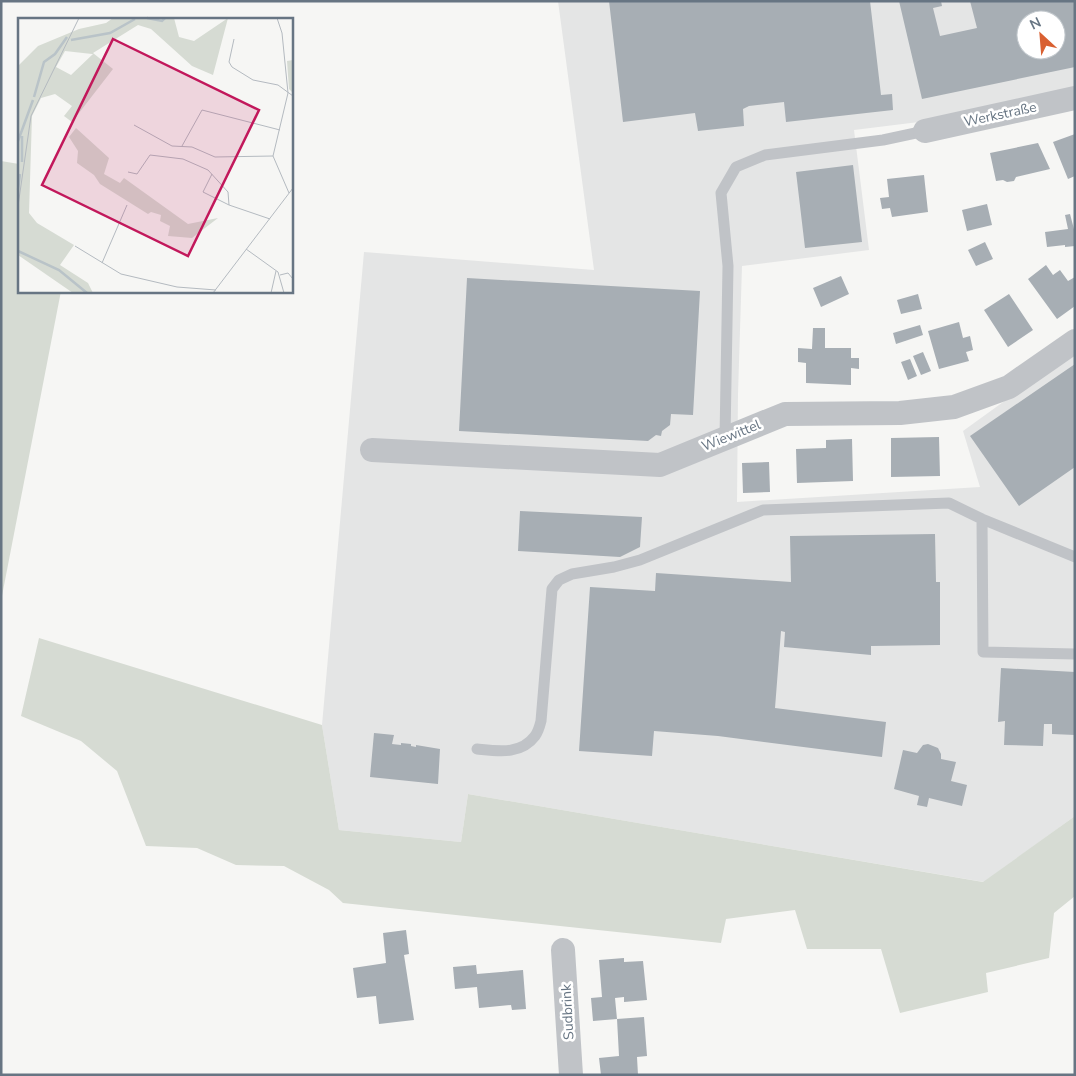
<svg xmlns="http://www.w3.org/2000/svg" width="1076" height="1076" font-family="'Nunito Sans',sans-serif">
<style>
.built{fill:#e4e5e5;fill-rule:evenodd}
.green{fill:#d6dbd3}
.building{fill:#a7aeb4;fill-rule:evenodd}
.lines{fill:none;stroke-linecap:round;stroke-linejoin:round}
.lane{stroke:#c0c3c7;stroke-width:11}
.street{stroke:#c0c3c7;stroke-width:24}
.labels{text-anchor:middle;stroke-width:5;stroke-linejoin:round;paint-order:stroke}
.street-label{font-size:14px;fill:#677583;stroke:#fff}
.inset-river{fill:none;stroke:#b9c3c8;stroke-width:2.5}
.inset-road{fill:none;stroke:#b4bac0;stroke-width:1}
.view{fill:#c2185b;fill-opacity:0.15;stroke:#c2185b;stroke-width:2.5}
.inset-edge{fill:none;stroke:#677583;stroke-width:2.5}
</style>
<rect width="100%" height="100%" fill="#f6f6f4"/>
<!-- built -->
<path class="built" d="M 558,1 L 1075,1 L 1075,88 L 927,121 L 854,130 L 869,250 L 742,266 L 738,394 L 737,502 L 980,487 L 963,431 L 1075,350 L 1075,816 L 984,882 L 468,794 L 461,842 L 339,830 L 322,725 L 364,252 L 594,270 ZM 1026,20 L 1056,20 L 1056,50 L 1026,50 Z"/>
<!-- green -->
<path class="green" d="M 1,161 L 19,164 L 19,291 L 61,291 L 1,601 Z
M 39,638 L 322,725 L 339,830 L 461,842 L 468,794 L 983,882 L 1075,816 L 1075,896 L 1054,913 L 1049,958 L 986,973 L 988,992 L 900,1013 L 881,949 L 807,949 L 795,910 L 726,919 L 721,943 L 343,903 L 329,890 L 284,866 L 236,865 L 197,848 L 146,846 L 117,771 L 81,741 L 21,716 Z"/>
<!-- building -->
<path class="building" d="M 609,1 L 870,1 L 881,95 L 892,94 L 893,110 L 786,122 L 784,102 L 749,106 L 743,109 L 744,126 L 698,131 L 695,113 L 623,122 Z
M 899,1 L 941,1 L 942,6 L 933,8 L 940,36 L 977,28 L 970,1 L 1075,1 L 1075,67 L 922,99 ZM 1026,20 L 1056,20 L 1056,50 L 1026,50 Z
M 1075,134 L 1075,176 L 1068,179 L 1053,142 Z
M 1038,143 L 1050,169 L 1016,177 L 1014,181 L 1007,182 L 1003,180 L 996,181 L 990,153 Z
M 853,165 L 862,242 L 805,248 L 796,172 Z
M 924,175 L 928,212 L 892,217 L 890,208 L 882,209 L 880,198 L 889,197 L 887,179 Z
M 987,204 L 992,225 L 967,231 L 962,210 Z
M 1070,214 L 1075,233 L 1075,246 L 1065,247 L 1065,245 L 1047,247 L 1045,232 L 1068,229 L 1065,215 Z
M 985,242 L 993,259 L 976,266 L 968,250 Z
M 1046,265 L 1053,275 L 1060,270 L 1068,281 L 1075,277 L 1075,306 L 1057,319 L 1028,279 Z
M 841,276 L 849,294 L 821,307 L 813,288 Z
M 467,278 L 700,291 L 693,415 L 671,414 L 670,425 L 662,431 L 661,436 L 656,435 L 648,441 L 459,431 Z
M 918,294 L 922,309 L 901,314 L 897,300 Z
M 1009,294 L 1033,330 L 1008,347 L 984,310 Z
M 959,322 L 963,338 L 970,336 L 973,350 L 966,352 L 969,361 L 939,369 L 928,331 Z
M 920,325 L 923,335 L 896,344 L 893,333 Z
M 813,328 L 825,328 L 825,348 L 851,348 L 851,358 L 859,358 L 859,369 L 851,368 L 851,385 L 806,383 L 806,363 L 798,362 L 798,348 L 812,349 Z
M 923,352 L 931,371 L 921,375 L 913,356 Z
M 910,359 L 917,376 L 908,380 L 901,362 Z
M 1075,364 L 1075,467 L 1019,506 L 970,436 Z
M 939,437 L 940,476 L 891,477 L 891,438 Z
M 852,439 L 853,481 L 797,483 L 796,449 L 826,448 L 826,440 Z
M 769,462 L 770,492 L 743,493 L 742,463 Z
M 520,511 L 642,517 L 640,547 L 620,557 L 518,551 Z
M 935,534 L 936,582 L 940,582 L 940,645 L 871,646 L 871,655 L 784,647 L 785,632 L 781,631 L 775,708 L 886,722 L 882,757 L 718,736 L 654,731 L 652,756 L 579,751 L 590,587 L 655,591 L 656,573 L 791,582 L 790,536 Z
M 1001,668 L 1075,672 L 1075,735 L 1052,734 L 1052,724 L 1044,724 L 1043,746 L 1004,745 L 1005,721 L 998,722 Z
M 374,733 L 394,735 L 392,744 L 401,745 L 401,743 L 411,744 L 411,746 L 416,747 L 416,745 L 440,749 L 438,784 L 370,777 Z
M 928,744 L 938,748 L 941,754 L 941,759 L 956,762 L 951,781 L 967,785 L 962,806 L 929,798 L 927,807 L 917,805 L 919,796 L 894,789 L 903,750 L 917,753 L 923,745 Z
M 406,930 L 409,954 L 404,955 L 414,1020 L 379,1024 L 376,996 L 357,998 L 353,968 L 386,963 L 383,933 Z
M 624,958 L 624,962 L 643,961 L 647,1000 L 624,1002 L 624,997 L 615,998 L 617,1019 L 593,1021 L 591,998 L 602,997 L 599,960 Z
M 476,965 L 477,974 L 523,970 L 526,1009 L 512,1010 L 511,1005 L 479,1008 L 477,987 L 455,989 L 453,967 Z
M 644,1017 L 647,1056 L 637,1057 L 638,1075 L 601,1075 L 599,1058 L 619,1056 L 617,1019 Z"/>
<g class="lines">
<!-- lane -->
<path class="lane" d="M 725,438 L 728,266 L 721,193 L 736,167 L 765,155 L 883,140 L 925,131
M 982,519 L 983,652 L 1075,654
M 477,749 C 498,751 521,755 535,736 C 538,732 540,725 541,721 L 552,589 L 559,580 L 572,574 L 614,567 L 640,560 L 763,510 L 949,503 L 982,519 L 1075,557"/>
<!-- street -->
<path class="street" d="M 925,131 L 1075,98
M 372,450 L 660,465 L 785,414 L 900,413 L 954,407 L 1009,387 L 1075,341
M 563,950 L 571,1075"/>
</g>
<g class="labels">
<!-- street labels -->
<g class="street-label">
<text transform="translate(1000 114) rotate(-12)" y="5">Werkstraße</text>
<text transform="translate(731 435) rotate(-22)" y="5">Wiewittel</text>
<text transform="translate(567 1012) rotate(-93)" y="5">Sudbrink</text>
</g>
</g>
<!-- overview -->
<g transform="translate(18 18)">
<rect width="275" height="275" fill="#f6f6f4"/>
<path d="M 95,0 L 156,0 L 161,19 L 176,23 L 210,0 L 195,57 L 174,48 L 133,11 L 120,7 L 75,35 L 95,51 L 54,104 L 46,98 L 54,88 L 37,76 L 23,80 L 14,98 L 11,195 L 19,205 L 56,227 L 42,247 L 70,265 L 75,275 L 55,275 L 0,237 L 0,48 L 20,28 L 61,11 L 88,5 ZM 47,33 L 74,36 L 75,36 L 53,57 L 38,49 ZM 275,42 L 275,75 L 271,71 L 269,43 ZM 58,110 L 91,140 L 86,156 L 102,165 L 106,160 L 170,206 L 200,200 L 174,220 L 150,218 L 152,208 L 142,203 L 143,197 L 133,194 L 130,196 L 82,166 L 76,157 L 59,145 L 60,133 L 51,119 Z" fill="#d6dbd3" fill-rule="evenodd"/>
<path class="inset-river" d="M 129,0 L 144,3 L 147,0M 53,22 L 92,15 L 117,1M 16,79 L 26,44 L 37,36 L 49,19M 0,123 L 15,82M 4,144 L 4,118M 0,172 L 2,156M 0,233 L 41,252 L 69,275"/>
<path class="inset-road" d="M 259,0 L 264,15 L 270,75 L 255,138 L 271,175M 216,21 L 211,44 L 214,49 L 235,62 L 260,67 L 275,78M 116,107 L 154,128 L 174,129 L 197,139 L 255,138M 164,128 L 184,92 L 262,112M 110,154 L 119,156 L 132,137 L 165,141 L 190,152 L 210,174 L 211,187 L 252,201M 194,156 L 185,174 L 211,187M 0,188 L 13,98 L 61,0M 57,228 L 103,256 L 159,269 L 198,272M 228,231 L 260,254 L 266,275M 84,245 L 109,187M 262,257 L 270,255 L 275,261M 195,275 L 275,170M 253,275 L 258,253"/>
<path class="view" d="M 95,21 L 241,92 L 170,238 L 24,167 Z"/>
<rect width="275" height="275" class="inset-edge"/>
</g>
<!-- border -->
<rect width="1076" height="1076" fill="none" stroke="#677583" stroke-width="5"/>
<!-- north arrow -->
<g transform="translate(1041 35) rotate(334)"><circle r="24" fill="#ffffff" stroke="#c2c8cd"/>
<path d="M0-4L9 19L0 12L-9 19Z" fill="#d96031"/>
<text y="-8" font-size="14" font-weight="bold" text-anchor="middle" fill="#677583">N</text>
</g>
</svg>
